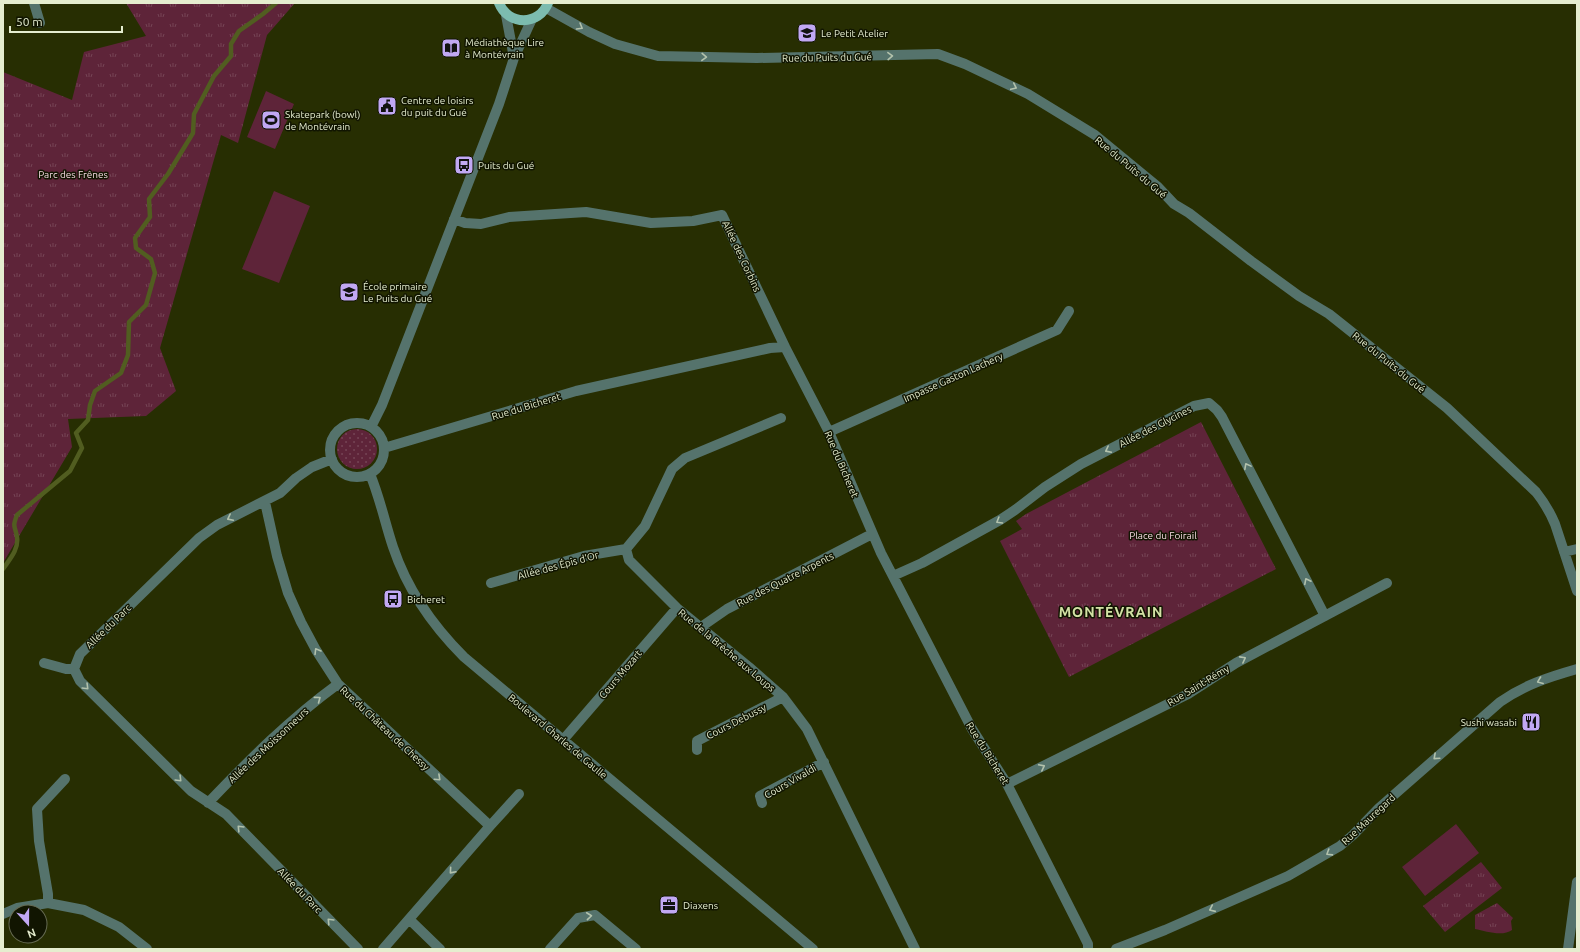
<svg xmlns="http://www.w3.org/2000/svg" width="1580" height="952" font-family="Ubuntu,sans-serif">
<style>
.grass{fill:url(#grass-dots)}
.park{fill:url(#park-tufts)}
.garden{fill:#5e2439}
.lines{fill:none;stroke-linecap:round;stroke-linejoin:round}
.stream{stroke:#515d20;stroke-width:4.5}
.minor{stroke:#55736c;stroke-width:10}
.major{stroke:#7cbcaf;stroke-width:10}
.oneway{stroke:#b3c2ac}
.labels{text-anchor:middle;stroke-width:3;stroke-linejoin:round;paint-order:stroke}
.poi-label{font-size:10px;fill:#e5edcf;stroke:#111501;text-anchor:start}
.street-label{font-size:10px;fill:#e5edcf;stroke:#111501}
.park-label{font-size:10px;fill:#f8dbe3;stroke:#111501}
.district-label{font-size:14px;font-weight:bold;letter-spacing:1px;fill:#d3e2a5;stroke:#111501}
</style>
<defs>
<pattern id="grass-dots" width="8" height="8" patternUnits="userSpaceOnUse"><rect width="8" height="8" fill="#5e2439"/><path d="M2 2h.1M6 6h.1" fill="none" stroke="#754455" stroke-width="1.8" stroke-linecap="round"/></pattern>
<pattern id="park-tufts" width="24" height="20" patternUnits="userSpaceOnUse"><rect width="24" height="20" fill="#5e2439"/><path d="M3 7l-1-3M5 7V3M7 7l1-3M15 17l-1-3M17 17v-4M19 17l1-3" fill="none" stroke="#754455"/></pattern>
</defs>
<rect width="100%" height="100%" fill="#272e02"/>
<!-- grass -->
<path class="grass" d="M337 449a20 20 0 1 1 40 0a20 20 0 1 1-40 0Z"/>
<!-- park -->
<path class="park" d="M 126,3 L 295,3 L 267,35 L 238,143 L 221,135 L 160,348 L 176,391 L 146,416 L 68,419 L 72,447 L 3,563 L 3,72 L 72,100 L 84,52 L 146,36 Z
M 1201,422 L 1276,569 L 1069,677 L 1000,541 L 1022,529 L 1016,521 L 1026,514 Z
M 1481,862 L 1502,888 L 1445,932 L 1423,906 Z
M 1497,903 L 1513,918 L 1511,921 L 1512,930 C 1502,937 1486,931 1475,929 L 1475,915 Z"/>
<!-- garden -->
<path class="garden" d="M 266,91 L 294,104 L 275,149 L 247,137 Z
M 274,191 L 310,206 L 279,283 L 242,269 Z
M 1456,824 L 1479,853 L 1425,896 L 1402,867 Z"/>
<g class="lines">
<!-- stream -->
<path class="stream" d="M 3,569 C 10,559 19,549 17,537 C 15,525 12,528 17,515 L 70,471 L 82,448 L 76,433 L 88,420 L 90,405 L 95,391 L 121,373 L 128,355 L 129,322 L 146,305 L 155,273 L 151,259 L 136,248 L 135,238 L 150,217 L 149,199 L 168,174 L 193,133 L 194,114 L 214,76 L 231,56 L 231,44 L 239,31 L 263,14 L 276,3"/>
<!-- minor -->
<path class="minor" d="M 34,3 L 40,23
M 546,8 L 589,32 L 615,44 L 658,56 L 757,58 L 938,54 L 965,64 L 1028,94 L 1095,135 L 1157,186 L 1174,204 L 1189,213 L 1251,261 L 1299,296 L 1329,314 L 1447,408 L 1536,492 C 1544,502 1550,512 1555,524 L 1577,591
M 506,15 L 514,58
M 454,219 L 465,223 L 481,224 L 509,217 L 586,212 L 651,223 L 693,221 L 722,215 L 785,347
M 781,418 L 685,458 L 672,469 L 645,526 L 626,549 L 629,560 L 677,608 L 749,667 L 783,697 L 807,729 L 915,949
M330 450a27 27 0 1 1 54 0a27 27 0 1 1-54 0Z
M 371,427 L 382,405 L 499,104 L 514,58 L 532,19
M 829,432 L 1057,330 L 1069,311
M 384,448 L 576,391 L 770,348 L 785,347 L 829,432 L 881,553 L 972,729 L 1007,784 L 1080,928 L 1088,944 L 1088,949
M 332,459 L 312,467 L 296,478 L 280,493 L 217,525 L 199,538 L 80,654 L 74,669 L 80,681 L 191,791 L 226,814 L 358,949
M 370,474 C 380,498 385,523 393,547 C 407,589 433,626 464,657 L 813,949
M 265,502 L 277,556 L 288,593 L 301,622 L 316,650 L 338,684 L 490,826 L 383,949
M 1564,552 L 1577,549
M 893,576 L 922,563 L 1000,520 L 1015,510 L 1045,487 L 1081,464 L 1194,406 L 1209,403 L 1217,410 L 1222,417 L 1325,616
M 491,583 L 584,556 L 626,549
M 701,627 L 727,609 L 872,534
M 44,663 L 66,669 L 74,669
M 563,740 L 677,608
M 697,750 L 697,741 L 783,697
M 1007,784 L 1188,694 L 1236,663 L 1387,583
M 208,803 C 249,760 290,719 338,684
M 762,803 L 760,796 L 824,762
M 490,826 L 519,794
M 48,903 L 48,894 L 39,841 L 37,809 L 65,779
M 3,914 L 17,908 L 48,903 L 84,910 L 119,927 L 147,949
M 410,920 L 440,949
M 550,949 L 578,918 L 595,915 L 636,949
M 1116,949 L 1165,930 L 1288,876 L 1340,846 L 1353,835 L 1379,808 L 1500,702 C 1524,685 1549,677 1577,669
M 1568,949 L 1577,882"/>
<!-- major -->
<path class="major" d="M 499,3 C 508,26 539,26 548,3"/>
</g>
<!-- one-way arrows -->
<defs><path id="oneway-chevron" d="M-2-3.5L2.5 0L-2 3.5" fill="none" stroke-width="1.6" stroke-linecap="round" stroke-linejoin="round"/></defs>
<g class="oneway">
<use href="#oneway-chevron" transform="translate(580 27) rotate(30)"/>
<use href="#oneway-chevron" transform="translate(890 56) rotate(-2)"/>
<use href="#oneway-chevron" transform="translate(704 57) rotate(2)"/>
<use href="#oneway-chevron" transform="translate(1014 87) rotate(25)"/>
<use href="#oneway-chevron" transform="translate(1108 450) rotate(153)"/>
<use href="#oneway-chevron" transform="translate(1247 466) rotate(-118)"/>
<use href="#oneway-chevron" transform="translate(230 518) rotate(153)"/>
<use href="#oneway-chevron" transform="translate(999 521) rotate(149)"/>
<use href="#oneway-chevron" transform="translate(1307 581) rotate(-117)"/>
<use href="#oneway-chevron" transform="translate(317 651) rotate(-121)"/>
<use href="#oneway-chevron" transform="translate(1243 659) rotate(-28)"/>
<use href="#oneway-chevron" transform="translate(1540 681) rotate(159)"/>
<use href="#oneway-chevron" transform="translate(86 687) rotate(45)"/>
<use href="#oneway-chevron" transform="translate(318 699) rotate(-37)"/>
<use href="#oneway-chevron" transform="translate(1436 757) rotate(138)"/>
<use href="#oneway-chevron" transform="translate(1042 767) rotate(-27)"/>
<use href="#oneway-chevron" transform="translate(438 778) rotate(43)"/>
<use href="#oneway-chevron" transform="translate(179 779) rotate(45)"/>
<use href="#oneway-chevron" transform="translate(240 828) rotate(-134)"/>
<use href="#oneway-chevron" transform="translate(1329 853) rotate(148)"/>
<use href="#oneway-chevron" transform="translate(452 871) rotate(131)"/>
<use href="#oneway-chevron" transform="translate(1212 909) rotate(156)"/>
<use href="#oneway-chevron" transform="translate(589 916) rotate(-6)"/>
<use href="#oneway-chevron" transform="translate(330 921) rotate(-134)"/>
</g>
<!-- icons -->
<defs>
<g id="school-square" transform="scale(1)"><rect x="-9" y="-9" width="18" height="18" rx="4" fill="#c1a8f3" stroke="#111501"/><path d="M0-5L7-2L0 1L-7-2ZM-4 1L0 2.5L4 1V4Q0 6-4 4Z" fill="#111"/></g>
<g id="library-square" transform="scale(1)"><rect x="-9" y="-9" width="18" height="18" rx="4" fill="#c1a8f3" stroke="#111501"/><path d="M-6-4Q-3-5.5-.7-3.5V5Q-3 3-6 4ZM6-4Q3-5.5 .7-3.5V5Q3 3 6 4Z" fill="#111"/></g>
<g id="civic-square" transform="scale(1)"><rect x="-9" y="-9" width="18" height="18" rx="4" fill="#c1a8f3" stroke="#111501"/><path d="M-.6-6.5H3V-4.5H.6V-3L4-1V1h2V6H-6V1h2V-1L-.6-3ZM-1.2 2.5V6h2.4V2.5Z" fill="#111"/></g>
<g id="stadium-square" transform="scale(1)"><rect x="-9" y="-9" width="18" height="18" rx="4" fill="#c1a8f3" stroke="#111501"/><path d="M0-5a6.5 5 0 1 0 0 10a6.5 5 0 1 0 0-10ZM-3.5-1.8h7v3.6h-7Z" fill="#111"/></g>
<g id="bus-square" transform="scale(1)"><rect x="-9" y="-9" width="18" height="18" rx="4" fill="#c1a8f3" stroke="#111501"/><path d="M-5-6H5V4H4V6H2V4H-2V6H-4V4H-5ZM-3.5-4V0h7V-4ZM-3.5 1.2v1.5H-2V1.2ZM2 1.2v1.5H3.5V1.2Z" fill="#111"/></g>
<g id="restaurant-square" transform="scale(1)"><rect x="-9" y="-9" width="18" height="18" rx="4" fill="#c1a8f3" stroke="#111501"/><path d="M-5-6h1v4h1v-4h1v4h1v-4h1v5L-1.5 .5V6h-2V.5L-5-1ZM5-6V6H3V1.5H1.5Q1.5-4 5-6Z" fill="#111"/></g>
<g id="office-square" transform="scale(1)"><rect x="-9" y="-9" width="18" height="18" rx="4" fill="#c1a8f3" stroke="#111501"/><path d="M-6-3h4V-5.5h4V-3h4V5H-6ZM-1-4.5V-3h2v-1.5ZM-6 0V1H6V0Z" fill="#111"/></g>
</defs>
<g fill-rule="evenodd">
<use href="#school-square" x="807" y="33"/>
<use href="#library-square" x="451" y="48"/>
<use href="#civic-square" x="387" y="106"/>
<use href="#stadium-square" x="271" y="120"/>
<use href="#bus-square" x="464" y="165"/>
<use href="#school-square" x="349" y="292"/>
<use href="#bus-square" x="393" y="599"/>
<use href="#restaurant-square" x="1531" y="722"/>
<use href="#office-square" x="669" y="905"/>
</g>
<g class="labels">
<!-- poi labels -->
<g class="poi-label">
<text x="821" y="37">Le Petit Atelier</text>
<text x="465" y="46">Médiathèque Lire<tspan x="465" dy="12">à Montévrain</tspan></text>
<text x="401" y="104">Centre de loisirs<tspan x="401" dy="12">du puit du Gué</tspan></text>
<text x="285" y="118">Skatepark (bowl)<tspan x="285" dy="12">de Montévrain</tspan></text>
<text x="478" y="169">Puits du Gué</text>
<text x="363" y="290">École primaire<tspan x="363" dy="12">Le Puits du Gué</tspan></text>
<text x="407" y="603">Bicheret</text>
<text x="1517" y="726" text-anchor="end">Sushi wasabi</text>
<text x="683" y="909">Diaxens</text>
</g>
<!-- street labels -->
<g class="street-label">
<text transform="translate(827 57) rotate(-1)" y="4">Rue du Puits du Gué</text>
<text transform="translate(1131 167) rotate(40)" y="4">Rue du Puits du Gué</text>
<text transform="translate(742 256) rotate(65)" y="4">Allée des Corbins</text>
<text transform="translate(1389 362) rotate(39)" y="4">Rue du Puits du Gué</text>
<text transform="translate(953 377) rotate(-24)" y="4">Impasse Gaston Lachery</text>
<text transform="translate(526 406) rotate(-17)" y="4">Rue du Bicheret</text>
<text transform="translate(1155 426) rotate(-27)" y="4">Allée des Glycines</text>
<text transform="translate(842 464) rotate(67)" y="4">Rue du Bicheret</text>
<text transform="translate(558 565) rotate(-15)" y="4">Allée des Épis d'Or</text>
<text transform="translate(785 579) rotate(-27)" y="4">Rue des Quatre Arpents</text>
<text transform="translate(108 626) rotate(-44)" y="4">Allée du Parc</text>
<text transform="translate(727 650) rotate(40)" y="4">Rue de la Brèche aux Loups</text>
<text transform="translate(620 674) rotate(-50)" y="4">Cours Mozart</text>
<text transform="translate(1198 685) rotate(-31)" y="4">Rue Saint-Rémy</text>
<text transform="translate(736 721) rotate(-27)" y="4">Cours Debussy</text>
<text transform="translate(385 728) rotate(43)" y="4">Rue du Château de Chessy</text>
<text transform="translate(558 736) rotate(40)" y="4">Boulevard Charles de Gaulle</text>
<text transform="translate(268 745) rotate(-43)" y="4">Allée des Moissonneurs</text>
<text transform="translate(988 753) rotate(58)" y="4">Rue du Bicheret</text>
<text transform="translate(790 781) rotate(-30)" y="4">Cours Vivaldi</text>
<text transform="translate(1368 819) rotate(-43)" y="4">Rue Mauregard</text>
<text transform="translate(300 890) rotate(46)" y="4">Allée du Parc</text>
</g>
<!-- park labels -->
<g class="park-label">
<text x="73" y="178">Parc des Frênes</text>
<text x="1163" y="539">Place du Foirail</text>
</g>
<!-- district labels -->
<g class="district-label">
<text x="1111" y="617">MONTÉVRAIN</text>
</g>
</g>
<!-- border -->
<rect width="1580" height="952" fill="none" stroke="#e5edcf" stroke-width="8"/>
<!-- north arrow -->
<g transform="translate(28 924) rotate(159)"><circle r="19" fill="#111501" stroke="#666b53"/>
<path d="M0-3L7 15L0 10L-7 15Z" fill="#c1a8f3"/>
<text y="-6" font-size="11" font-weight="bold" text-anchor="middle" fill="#e5edcf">N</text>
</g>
<!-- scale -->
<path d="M10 26v6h112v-6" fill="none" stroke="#e5edcf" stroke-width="2"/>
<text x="16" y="26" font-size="12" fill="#e5edcf" stroke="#111501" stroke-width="3" paint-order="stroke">50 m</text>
</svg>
